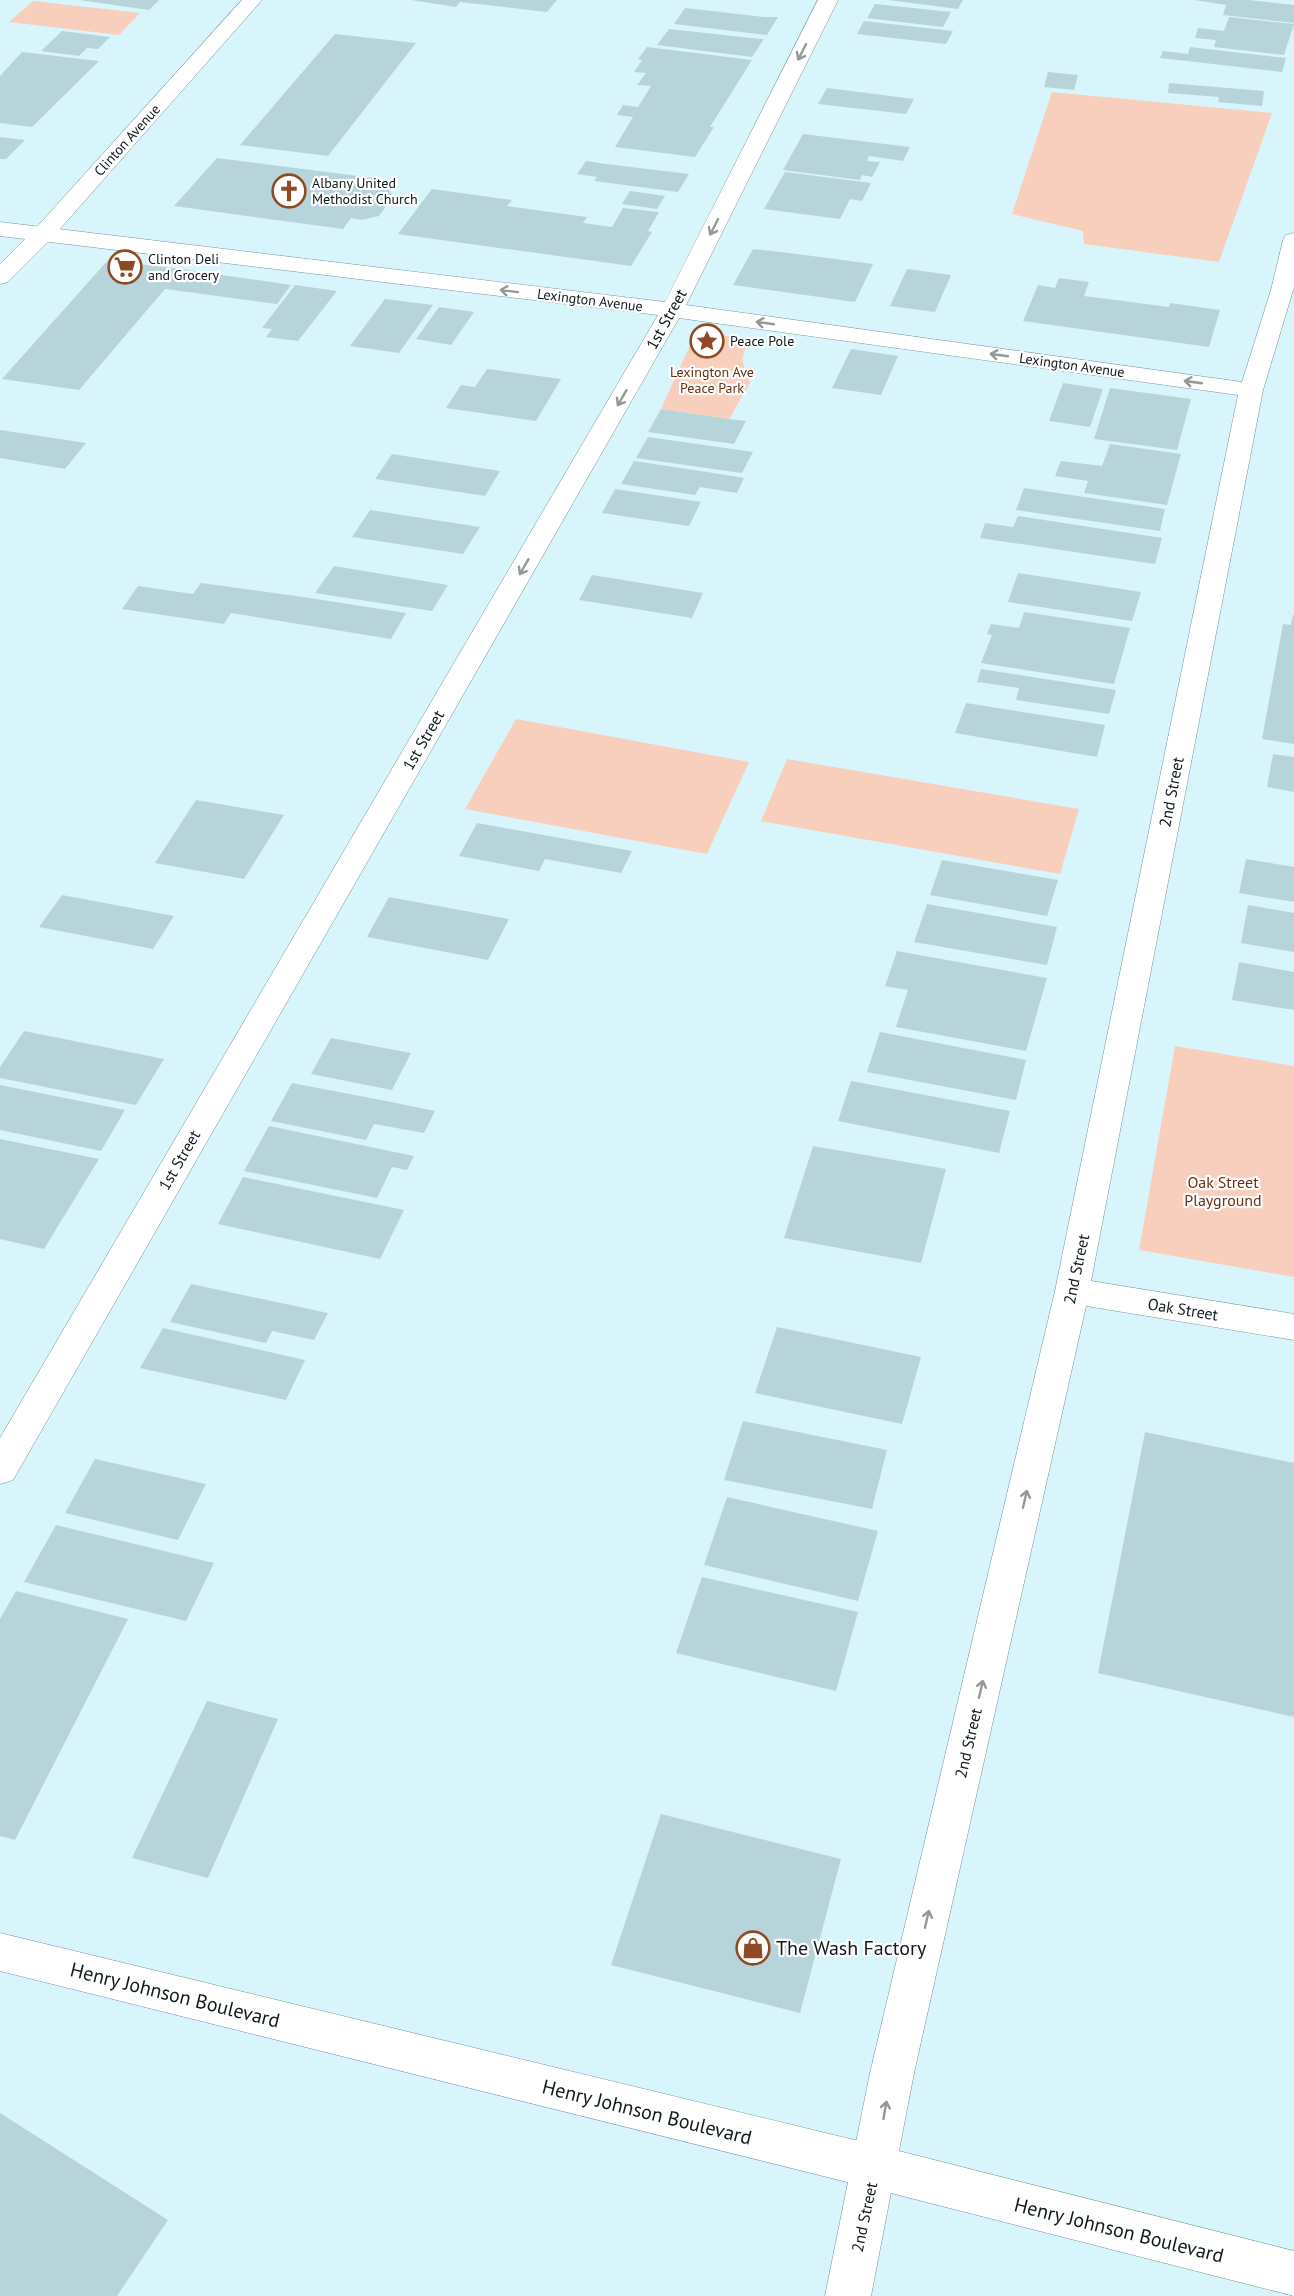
<svg xmlns="http://www.w3.org/2000/svg" width="1294" height="2296" font-family="'PT Sans',sans-serif">
<style>
.green{fill:#f8cfbc}
.building{fill:#b8d4db}
.lines{fill:none;stroke-linecap:round;stroke-linejoin:round}
.street-casing{stroke:#769097;stroke-width:1}
.secondary-casing{stroke:#769097;stroke-width:1}
.primary-casing{stroke:#769097;stroke-width:1}
.street{fill:#fff;fill-rule:evenodd}
.secondary{fill:#fff;fill-rule:evenodd}
.primary{fill:#fff;fill-rule:evenodd}
.oneway{stroke:#939898}
.labels{text-anchor:middle;stroke-width:4.5;stroke-linejoin:round;paint-order:stroke}
.far-street-label{font-size:14px;fill:#0e191b;stroke:#fff}
.far-poi-label{font-size:14px;fill:#0e191b;stroke:#fff;text-anchor:start}
.far-park-label{font-size:14px;fill:#6b300e;stroke:#fff}
.street-label{font-size:16px;fill:#0e191b;stroke:#fff}
.park-label{font-size:16px;fill:#6b300e;stroke:#fff}
.near-poi-label{font-size:20px;fill:#0e191b;stroke:#fff;text-anchor:start}
.near-street-label{font-size:20px;fill:#0e191b;stroke:#fff}
</style>
<rect width="100%" height="100%" fill="#d9f5fc"/>
<!-- green -->
<path class="green" d="M 33,1 L 140,13 L 119,35 L 9,22 Z
M 1052,92 L 1272,113 L 1219,262 L 1084,244 L 1083,231 L 1012,214 Z
M 696,332 L 748,339 L 742,360 L 750,383 L 729,419 L 661,409 Z
M 516,719 L 749,762 L 707,854 L 465,809 Z
M 787,759 L 1079,809 L 1060,874 L 761,821 Z
M 1175,1046 L 1294,1066 L 1294,1277 L 1139,1250 Z"/>
<!-- building -->
<path class="building" d="M 79,0 L 159,0 L 149,10 Z
M 411,0 L 557,0 L 547,12 L 460,2 L 456,7 Z
M 888,0 L 963,0 L 958,9 Z
M 1194,0 L 1248,0 L 1294,5 L 1294,23 L 1223,15 L 1226,5 Z
M 875,4 L 951,12 L 943,27 L 867,18 Z
M 685,8 L 765,17 L 778,17 L 767,35 L 674,24 Z
M 1229,17 L 1294,24 L 1284,55 L 1214,47 L 1216,40 L 1195,38 L 1198,28 L 1224,31 Z
M 864,21 L 953,31 L 946,44 L 857,34 Z
M 669,29 L 751,38 L 764,39 L 752,57 L 657,45 Z
M 62,31 L 110,37 L 98,49 L 87,48 L 79,56 L 41,51 Z
M 335,34 L 416,43 L 328,156 L 240,145 Z
M 647,47 L 752,60 L 710,127 L 714,127 L 695,157 L 615,147 L 633,117 L 617,115 L 623,105 L 638,107 L 651,86 L 637,85 L 646,73 L 634,72 L 642,60 L 638,59 Z
M 1190,47 L 1286,58 L 1282,72 L 1160,58 L 1163,51 L 1188,54 Z
M 22,52 L 99,61 L 32,127 L 0,123 L 0,76 Z
M 1048,72 L 1078,75 L 1074,90 L 1044,87 Z
M 1169,83 L 1264,91 L 1262,106 L 1218,102 L 1219,97 L 1168,93 Z
M 827,88 L 914,99 L 906,114 L 818,104 Z
M 803,134 L 910,147 L 903,161 L 869,156 L 867,161 L 880,162 L 872,177 L 862,175 L 860,180 L 783,170 Z
M 0,137 L 25,140 L 6,159 L 0,159 Z
M 217,158 L 382,179 L 377,186 L 387,187 L 393,196 L 379,216 L 362,220 L 351,218 L 343,229 L 174,206 Z
M 586,161 L 606,164 L 689,174 L 678,192 L 594,181 L 597,177 L 577,174 Z
M 785,172 L 871,183 L 862,201 L 850,199 L 840,219 L 764,209 Z
M 432,189 L 512,200 L 507,206 L 587,217 L 583,223 L 612,227 L 623,208 L 659,212 L 648,231 L 652,232 L 631,266 L 398,234 Z
M 630,191 L 665,196 L 657,209 L 622,204 Z
M 753,249 L 797,254 L 873,264 L 855,302 L 733,285 Z
M 108,260 L 181,269 L 291,285 L 277,304 L 165,289 L 79,390 L 2,379 Z
M 907,269 L 951,275 L 935,312 L 890,306 Z
M 1059,278 L 1089,282 L 1084,296 L 1169,307 L 1170,303 L 1220,310 L 1209,347 L 1023,321 L 1038,285 L 1055,288 Z
M 295,285 L 337,291 L 298,341 L 266,337 L 272,329 L 262,328 Z
M 385,299 L 433,305 L 399,353 L 350,346 Z
M 439,307 L 474,312 L 451,345 L 416,339 Z
M 851,349 L 898,356 L 881,395 L 832,388 Z
M 487,369 L 561,379 L 536,421 L 446,408 L 461,385 L 475,387 Z
M 1063,383 L 1103,389 L 1090,427 L 1049,421 Z
M 1110,388 L 1191,399 L 1177,450 L 1094,439 Z
M 661,409 L 729,419 L 746,421 L 734,444 L 648,432 Z
M 0,430 L 86,443 L 65,469 L 0,458 Z
M 648,437 L 753,452 L 742,473 L 636,458 Z
M 1110,444 L 1181,454 L 1167,505 L 1084,493 L 1088,481 L 1055,476 L 1061,461 L 1102,466 Z
M 392,454 L 500,471 L 485,496 L 375,479 Z
M 634,461 L 707,472 L 744,478 L 737,493 L 700,487 L 695,495 L 621,484 Z
M 1024,488 L 1165,509 L 1160,531 L 1016,510 Z
M 615,489 L 701,502 L 689,526 L 602,513 Z
M 370,510 L 480,527 L 463,554 L 352,537 Z
M 1018,516 L 1162,538 L 1155,564 L 980,538 L 985,523 L 1013,527 Z
M 334,566 L 448,585 L 432,611 L 315,593 Z
M 1018,573 L 1141,592 L 1132,621 L 1008,602 Z
M 592,575 L 703,593 L 692,618 L 579,600 Z
M 201,583 L 303,597 L 406,613 L 391,639 L 231,613 L 224,624 L 122,609 L 138,586 L 193,594 Z
M 1024,612 L 1130,628 L 1114,684 L 981,663 L 992,635 L 987,634 L 991,624 L 1019,628 Z
M 1293,615 L 1294,615 L 1294,744 L 1262,739 L 1283,624 L 1291,625 Z
M 981,669 L 1116,690 L 1109,714 L 1016,700 L 1019,688 L 977,682 Z
M 966,703 L 1105,725 L 1097,757 L 955,733 Z
M 1273,754 L 1294,757 L 1294,792 L 1267,787 Z
M 196,800 L 284,815 L 244,879 L 155,863 Z
M 477,823 L 632,851 L 621,873 L 545,859 L 539,871 L 459,856 Z
M 1246,859 L 1294,867 L 1294,902 L 1239,893 Z
M 942,860 L 1058,880 L 1047,916 L 930,895 Z
M 62,895 L 174,916 L 153,949 L 39,927 Z
M 389,897 L 509,919 L 488,960 L 367,937 Z
M 927,904 L 1057,927 L 1047,965 L 914,942 Z
M 1248,905 L 1294,913 L 1294,952 L 1241,943 Z
M 897,951 L 1047,978 L 1026,1051 L 896,1027 L 908,990 L 885,986 Z
M 1239,962 L 1294,972 L 1294,1010 L 1232,1000 Z
M 24,1031 L 164,1059 L 136,1105 L 0,1078 L 0,1067 Z
M 880,1032 L 1026,1060 L 1016,1100 L 867,1072 Z
M 331,1038 L 411,1053 L 392,1090 L 311,1074 Z
M 851,1081 L 1010,1111 L 999,1153 L 838,1121 Z
M 292,1083 L 386,1101 L 435,1111 L 424,1133 L 374,1124 L 366,1140 L 271,1121 Z
M 0,1085 L 125,1110 L 101,1151 L 0,1130 Z
M 269,1126 L 414,1156 L 407,1170 L 392,1167 L 377,1198 L 244,1171 Z
M 0,1139 L 99,1159 L 44,1249 L 0,1239 Z
M 813,1146 L 946,1169 L 921,1263 L 784,1238 Z
M 243,1177 L 404,1210 L 380,1259 L 218,1224 Z
M 191,1284 L 328,1313 L 314,1340 L 272,1331 L 266,1343 L 170,1322 Z
M 777,1327 L 921,1357 L 902,1424 L 755,1393 Z
M 163,1328 L 305,1360 L 286,1400 L 140,1368 Z
M 743,1421 L 887,1450 L 872,1509 L 724,1480 Z
M 1145,1432 L 1294,1463 L 1294,1717 L 1098,1673 Z
M 95,1459 L 206,1484 L 178,1540 L 65,1513 Z
M 727,1497 L 878,1531 L 858,1601 L 704,1565 Z
M 56,1525 L 214,1563 L 186,1621 L 24,1582 Z
M 702,1577 L 858,1612 L 836,1691 L 676,1653 Z
M 16,1591 L 128,1619 L 15,1840 L 0,1836 L 0,1619 Z
M 207,1701 L 278,1719 L 208,1878 L 132,1858 Z
M 661,1814 L 841,1859 L 800,2013 L 611,1965 Z
M 0,2113 L 168,2220 L 117,2296 L 0,2296 Z"/>
<g class="lines">
<!-- street casing -->
<g class="street-casing">
<path id="street" d="M 818,0 L 838,0 L 686,305 L 1242,382 L 1271,290 L 1283,240 L 1286,235 L 1294,233 L 1294,287 L 1263,390 L 1091,1281 L 1294,1314 L 1294,1340 L 1086,1306 L 914,2073 L 871,2296 L 825,2296 L 870,2073 L 1055,1291 L 1238,395 L 679,318 L 13,1480 L 0,1484 L 0,1438 L 658,315 L 0,236 L 0,222 L 665,302 Z"/>
</g>
<!-- secondary casing -->
<g class="secondary-casing">
<path id="secondary" d="M 242,0 L 262,0 L 51,239 L 8,282 L 0,284 L 0,264 L 35,229 Z"/>
</g>
<!-- primary casing -->
<g class="primary-casing">
<path id="primary" d="M 0,1933 L 875,2145 L 1294,2251 L 1294,2296 L 875,2189 L 0,1971 Z"/>
</g>
<!-- street -->
<use href="#street" class="street"/>
<!-- secondary -->
<use href="#secondary" class="secondary"/>
<!-- primary -->
<use href="#primary" class="primary"/>
</g>
<!-- one-way arrows -->
<defs><path id="oneway-shaft" d="M-6 0H5M1.5-3L5.5 0L1.5 3" fill="none" stroke-width="1.6" stroke-linecap="round" stroke-linejoin="round" transform="scale(1.5)"/></defs>
<g class="oneway">
<use href="#oneway-shaft" transform="translate(802 52) rotate(117)"/>
<use href="#oneway-shaft" transform="translate(714 227) rotate(117)"/>
<use href="#oneway-shaft" transform="translate(509 291) rotate(-173)"/>
<use href="#oneway-shaft" transform="translate(765 323) rotate(-172)"/>
<use href="#oneway-shaft" transform="translate(999 355) rotate(-172)"/>
<use href="#oneway-shaft" transform="translate(1193 382) rotate(-172)"/>
<use href="#oneway-shaft" transform="translate(622 398) rotate(120)"/>
<use href="#oneway-shaft" transform="translate(524 567) rotate(120)"/>
<use href="#oneway-shaft" transform="translate(1025 1499) rotate(-77)"/>
<use href="#oneway-shaft" transform="translate(981 1689) rotate(-77)"/>
<use href="#oneway-shaft" transform="translate(927 1919) rotate(-77)"/>
<use href="#oneway-shaft" transform="translate(885 2110) rotate(-80)"/>
</g>
<!-- icons -->
<defs>
<g id="church-ring" transform="scale(1.725)"><circle r="9.5" fill="#fff" stroke="#904a23" stroke-width="1.5"/><path d="M-1.2-6h2.4v3.5h3.3v2.4h-3.3V6h-2.4V-.1h-3.3v-2.4h3.3Z" fill="#904a23"/></g>
<g id="supermarket-ring" transform="scale(1.725)"><circle r="9.5" fill="#fff" stroke="#904a23" stroke-width="1.5"/><path d="M-6-5.5h2.5l.6 2H6L4.5 2H-2.5L-4.4-4H-6ZM-1.5 3.2a1.3 1.3 0 1 0 .1 0ZM3 3.2a1.3 1.3 0 1 0 .1 0Z" fill="#904a23"/></g>
<g id="sight-ring" transform="scale(1.725)"><circle r="9.5" fill="#fff" stroke="#904a23" stroke-width="1.5"/><path d="M0-6L1.8-2.2L6-1.7L2.9 1.2L3.7 5.4L0 3.3L-3.7 5.4L-2.9 1.2L-6-1.7L-1.8-2.2Z" fill="#904a23"/></g>
<g id="shop-ring" transform="scale(1.725)"><circle r="9.5" fill="#fff" stroke="#904a23" stroke-width="1.5"/><path d="M-5-2.5h2.3a2.7 3.5 0 0 1 5.4 0H5L5.5 6h-11ZM-1.5-2.5h3a1.5 2.3 0 0 0-3 0Z" fill="#904a23"/></g>
</defs>
<g fill-rule="evenodd">
<use href="#church-ring" x="289" y="191"/>
<use href="#supermarket-ring" x="125" y="267"/>
<use href="#sight-ring" x="707" y="341"/>
<use href="#shop-ring" x="753" y="1948"/>
</g>
<g class="labels">
<!-- far-street labels -->
<g class="far-street-label">
<text transform="translate(127 140) rotate(-48)" y="5">Clinton Avenue</text>
<text transform="translate(590 300) rotate(7)" y="5">Lexington Avenue</text>
<text transform="translate(1072 365) rotate(8)" y="5">Lexington Avenue</text>
</g>
<!-- far-poi labels -->
<g class="far-poi-label">
<text x="312" y="188">Albany United<tspan x="312" dy="16">Methodist Church</tspan></text>
<text x="148" y="264">Clinton Deli<tspan x="148" dy="16">and Grocery</tspan></text>
<text x="730" y="346">Peace Pole</text>
</g>
<!-- far-park labels -->
<g class="far-park-label">
<text x="712" y="377">Lexington Ave<tspan x="712" dy="16">Peace Park</tspan></text>
</g>
<!-- street labels -->
<g class="street-label">
<text transform="translate(666 319) rotate(-61)" y="6">1st Street</text>
<text transform="translate(423 740) rotate(-60)" y="6">1st Street</text>
<text transform="translate(1171 792) rotate(-79)" y="6">2nd Street</text>
<text transform="translate(179 1160) rotate(-60)" y="6">1st Street</text>
<text transform="translate(1076 1269) rotate(-78)" y="6">2nd Street</text>
<text transform="translate(1183 1309) rotate(9)" y="6">Oak Street</text>
<text transform="translate(968 1743) rotate(-77)" y="6">2nd Street</text>
<text transform="translate(864 2217) rotate(-78)" y="6">2nd Street</text>
</g>
<!-- park labels -->
<g class="park-label">
<text x="1223" y="1188">Oak Street<tspan x="1223" dy="18">Playground</tspan></text>
</g>
<!-- near-poi labels -->
<g class="near-poi-label">
<text x="776" y="1955">The Wash Factory</text>
</g>
<!-- near-street labels -->
<g class="near-street-label">
<text transform="translate(175 1995) rotate(14)" y="7">Henry Johnson Boulevard</text>
<text transform="translate(647 2112) rotate(14)" y="7">Henry Johnson Boulevard</text>
<text transform="translate(1119 2230) rotate(14)" y="7">Henry Johnson Boulevard</text>
</g>
</g>
</svg>
